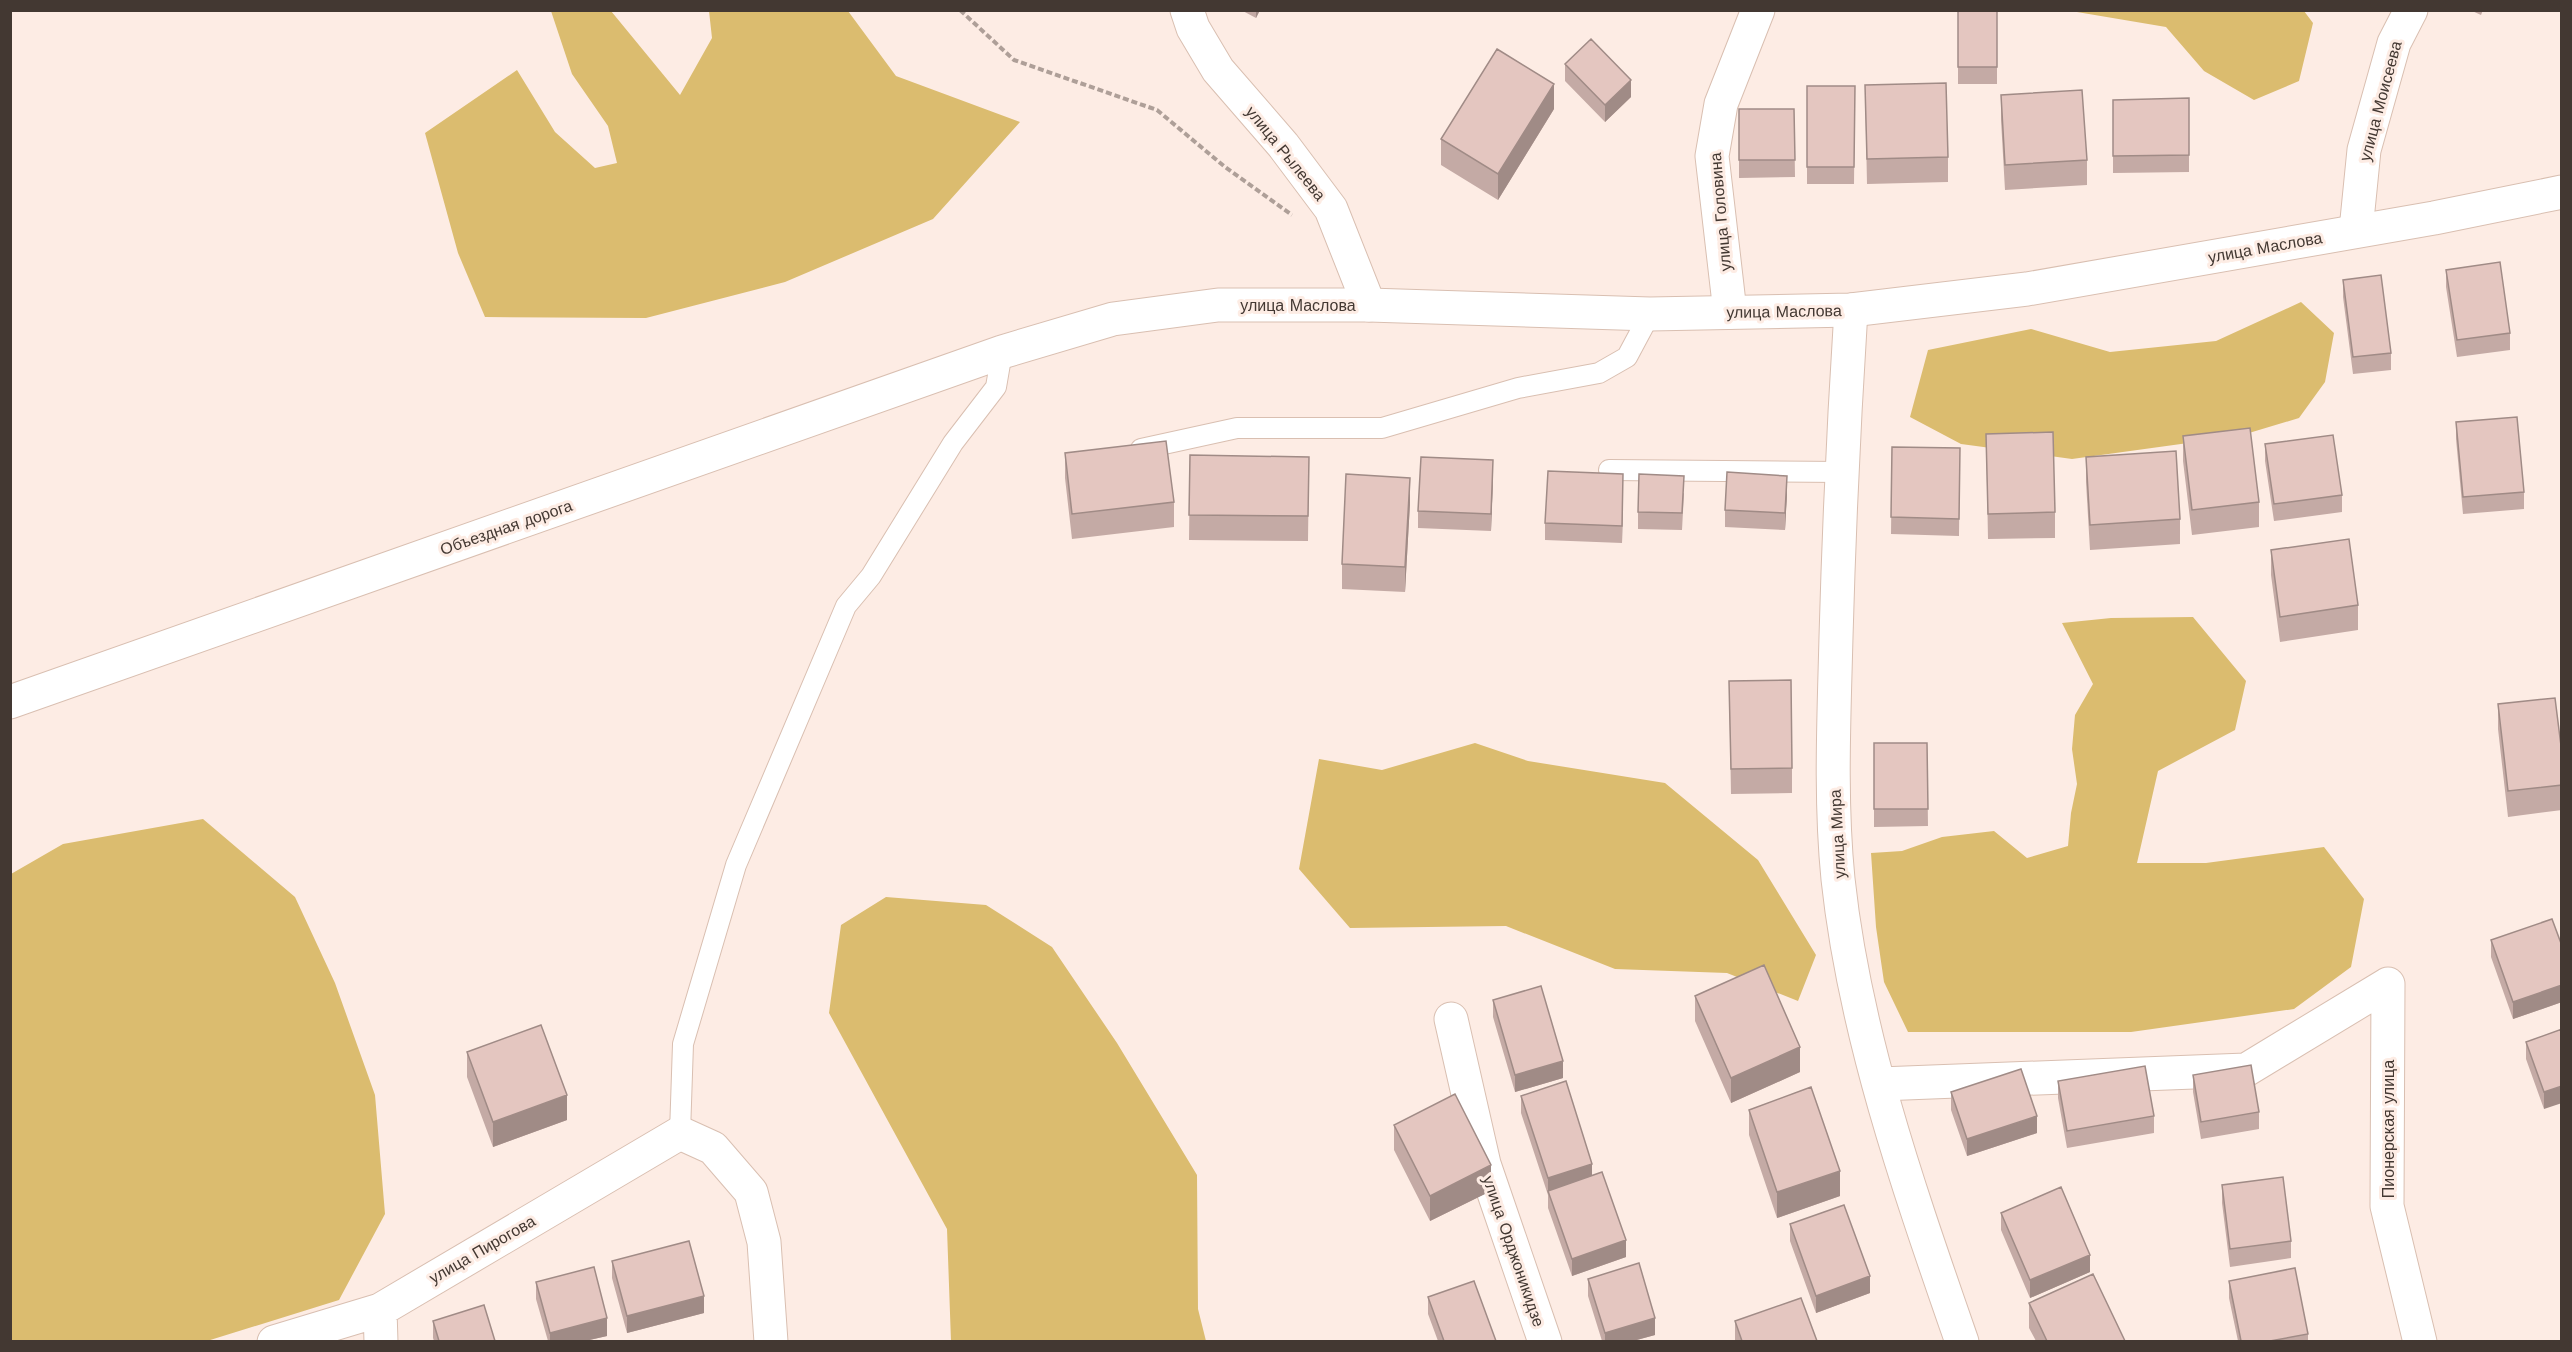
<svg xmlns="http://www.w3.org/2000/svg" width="2572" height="1352" font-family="'Work Sans',sans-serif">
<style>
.forest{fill:#dbbc6f}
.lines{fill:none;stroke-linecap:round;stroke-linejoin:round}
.service-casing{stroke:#d9bfb1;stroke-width:22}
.minor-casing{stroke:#d9bfb1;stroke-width:35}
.secondary-casing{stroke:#d9bfb1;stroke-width:35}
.path{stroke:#ae9f98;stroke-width:4;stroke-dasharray:6 3;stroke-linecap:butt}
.service{stroke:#fff;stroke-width:20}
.minor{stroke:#fff;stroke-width:33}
.secondary{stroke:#fff;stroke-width:33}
.wall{fill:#c4aaa5}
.shaded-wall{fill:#a08b86}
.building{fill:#e4c6c0;stroke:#a08b86;stroke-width:1.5}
.labels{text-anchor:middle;stroke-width:6;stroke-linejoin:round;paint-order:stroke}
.street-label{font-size:16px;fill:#433832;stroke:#fdece4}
</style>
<rect width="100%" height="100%" fill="#fdece4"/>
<!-- forest -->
<path class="forest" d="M 551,11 L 611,11 L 680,95 L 712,38 L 709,11 L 848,11 L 896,76 L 1020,122 L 933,219 L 785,282 L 646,318 L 485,317 L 458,253 L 425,133 L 517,70 L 555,132 L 595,168 L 617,163 L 608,126 L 572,74 Z
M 2071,11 L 2304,11 L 2313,23 L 2299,81 L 2254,100 L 2204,71 L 2166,27 Z
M 2301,302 L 2334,333 L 2325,382 L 2299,418 L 2239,436 L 2072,459 L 1961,444 L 1910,417 L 1928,350 L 2031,329 L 2110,352 L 2216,341 Z
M 2193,617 L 2246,681 L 2235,730 L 2158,771 L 2137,863 L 2206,863 L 2324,847 L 2364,899 L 2351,967 L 2294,1009 L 2131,1032 L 1908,1032 L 1884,982 L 1876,927 L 1871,853 L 1902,851 L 1942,837 L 1994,831 L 2027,858 L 2068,846 L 2071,813 L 2077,784 L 2072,749 L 2075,715 L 2093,684 L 2062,623 L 2111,618 Z
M 1475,743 L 1528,761 L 1665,783 L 1758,860 L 1816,955 L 1798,1001 L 1727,973 L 1615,969 L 1506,926 L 1350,928 L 1299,869 L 1319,759 L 1382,770 Z
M 203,819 L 295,897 L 335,983 L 375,1095 L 385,1214 L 339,1300 L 207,1341 L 11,1341 L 11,874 L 63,844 Z
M 886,897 L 986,905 L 1052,947 L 1117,1043 L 1197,1175 L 1198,1309 L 1206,1341 L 951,1341 L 947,1229 L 829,1013 L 841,925 Z"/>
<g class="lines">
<!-- service casing -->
<g class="service-casing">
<path id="service" d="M 1141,449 L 1237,428 L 1382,428 L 1518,388 L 1599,373 L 1627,357 L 1650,314
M 1609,470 L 1841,472
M 680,1133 L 683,1044 L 736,865 L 846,606 L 871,576 L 953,443 L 996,387 L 1002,352"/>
</g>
<!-- minor casing -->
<g class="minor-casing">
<path id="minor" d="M 1187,10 L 1193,28 L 1218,70 L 1283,145 L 1331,209 L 1369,305
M 2356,230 L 2364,150 L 2394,43 L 2411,10
M 1851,310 C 1844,419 1839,528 1836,637 C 1834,717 1830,799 1838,879 C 1855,1037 1910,1192 1962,1342
M 1730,312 L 1712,156 L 1721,104 L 1758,10
M 2388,984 L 2387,1206 L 2420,1342
M 1451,1019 L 1484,1164 L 1545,1342
M 1880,1084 L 2246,1070 L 2388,984
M 380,1310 L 381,1342
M 274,1342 L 380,1310 L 680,1133 L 713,1148 L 751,1192 L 764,1242 L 771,1342"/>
</g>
<!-- secondary casing -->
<g class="secondary-casing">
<path id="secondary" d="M 10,702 L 1002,352 L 1113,319 L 1218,305 L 1369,305 L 1650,314 L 1851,310 L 2027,289 L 2434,218 L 2562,192"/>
</g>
<!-- path -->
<path class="path" d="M 960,10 L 1014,60 L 1157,110 L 1225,167 L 1292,215"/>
<!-- service -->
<use href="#service" class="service"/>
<!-- minor -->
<use href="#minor" class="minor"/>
<!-- secondary -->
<use href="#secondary" class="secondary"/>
</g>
<!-- wall -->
<path class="wall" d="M 1241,10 L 1260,10 L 1256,18 Z
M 1958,10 L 1997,10 L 1997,84 L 1958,84 Z
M 2470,10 L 2483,10 L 2481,15 Z
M 1565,64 L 1631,97 L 1605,122 L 1565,81 Z
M 1865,85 L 1948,157 L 1948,182 L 1867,184 Z
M 1807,86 L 1855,86 L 1854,184 L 1807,184 Z
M 2001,95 L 2087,160 L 2087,185 L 2005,190 L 2001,120 Z
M 2189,98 L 2189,172 L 2113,173 L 2113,100 Z
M 1554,109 L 1498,200 L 1441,165 L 1441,139 Z
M 1739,109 L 1794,109 L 1795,177 L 1739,178 Z
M 2446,270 L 2510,333 L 2510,350 L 2457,357 L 2446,287 Z
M 2343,280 L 2391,353 L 2391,370 L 2353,374 L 2343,297 Z
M 2456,422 L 2524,492 L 2524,509 L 2463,514 L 2456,439 Z
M 1986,434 L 2055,512 L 2055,538 L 1988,539 Z
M 2183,436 L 2259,502 L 2259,527 L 2192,535 L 2183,461 Z
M 2265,444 L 2342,495 L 2342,512 L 2274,521 L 2265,461 Z
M 1892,447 L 1960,448 L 1959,536 L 1891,534 Z
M 1065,453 L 1174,502 L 1174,527 L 1072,539 L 1065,478 Z
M 1190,455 L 1309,457 L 1308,541 L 1189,540 Z
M 2086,457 L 2180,519 L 2180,544 L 2090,550 L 2086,482 Z
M 1493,477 L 1491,531 L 1418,528 L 1418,511 Z
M 1623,491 L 1622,543 L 1545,540 L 1545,523 Z
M 1684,493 L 1682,530 L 1638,529 L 1638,512 Z
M 1787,493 L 1785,530 L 1725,527 L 1725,510 Z
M 1410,503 L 1405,592 L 1342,589 L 1342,564 Z
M 2271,550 L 2358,605 L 2358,630 L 2280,642 L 2271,575 Z
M 1729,681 L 1792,768 L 1792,793 L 1731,794 Z
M 2498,704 L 2562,754 L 2562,810 L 2508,817 L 2498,729 Z
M 1874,743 L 1927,743 L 1928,826 L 1874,827 Z
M 2491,940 L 2562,946 L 2562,1002 L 2513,1019 L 2491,957 Z
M 1695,996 L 1800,1072 L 1731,1103 L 1695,1021 Z
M 1493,1000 L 1563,1078 L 1515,1092 L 1493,1017 Z
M 2562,1029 L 2544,1109 L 2526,1059 L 2526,1042 Z
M 467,1052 L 567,1120 L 493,1147 L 467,1077 Z
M 2193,1075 L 2259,1112 L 2259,1129 L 2201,1139 L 2193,1092 Z
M 2058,1081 L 2154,1116 L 2154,1133 L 2067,1148 L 2058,1098 Z
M 1951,1092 L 2037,1133 L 1967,1156 L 1951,1110 Z
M 1521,1096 L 1592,1175 L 1626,1257 L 1572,1276 L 1548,1208 L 1548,1195 L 1521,1113 Z
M 1749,1110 L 1840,1196 L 1777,1218 L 1749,1135 Z
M 1394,1125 L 1491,1191 L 1430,1221 L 1394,1150 Z
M 2222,1185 L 2291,1241 L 2291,1258 L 2230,1267 L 2222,1203 Z
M 2001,1213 L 2090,1272 L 2030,1298 L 2001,1230 Z
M 1790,1224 L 1870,1293 L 1816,1313 L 1790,1241 Z
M 612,1261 L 704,1313 L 627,1333 L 612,1278 Z
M 1588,1279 L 1655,1335 L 1633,1341 L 1602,1341 L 1588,1296 Z
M 2229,1281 L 2308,1334 L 2308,1341 L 2238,1341 L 2229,1298 Z
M 536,1282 L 607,1336 L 585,1341 L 548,1341 L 536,1299 Z
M 1428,1297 L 1496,1341 L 1438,1341 L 1428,1314 Z
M 2029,1303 L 2125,1341 L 2036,1341 L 2029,1328 Z
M 433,1321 L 495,1341 L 434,1341 L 433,1338 Z
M 1735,1321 L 1817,1341 L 1735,1341 Z"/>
<!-- shaded-wall -->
<path class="shaded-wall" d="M 1256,10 L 1260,10 L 1256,18 Z
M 1631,80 L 1631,97 L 1605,122 L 1605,105 Z
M 1554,84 L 1554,109 L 1498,200 L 1498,174 Z
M 1493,460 L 1493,477 L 1491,531 L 1491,514 Z
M 1623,474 L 1623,491 L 1622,543 L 1622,526 Z
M 1787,476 L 1787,493 L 1785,530 L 1785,513 Z
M 1410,478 L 1410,503 L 1405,592 L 1405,567 Z
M 2562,985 L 2562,1002 L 2513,1019 L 2513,1002 Z
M 1800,1047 L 1800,1072 L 1731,1103 L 1731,1078 Z
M 1563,1061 L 1563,1078 L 1515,1092 L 1515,1075 Z
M 2562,1086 L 2562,1103 L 2544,1109 L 2544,1092 Z
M 567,1095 L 567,1120 L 493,1147 L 493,1122 Z
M 2037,1116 L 2037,1133 L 1967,1156 L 1967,1139 Z
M 1592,1164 L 1592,1181 L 1548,1191 L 1548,1195 L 1548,1178 Z
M 1491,1165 L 1491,1191 L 1430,1221 L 1430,1196 Z
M 1840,1171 L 1840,1196 L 1777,1218 L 1777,1192 Z
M 1626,1240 L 1626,1257 L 1572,1276 L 1572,1259 Z
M 2090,1255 L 2090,1272 L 2030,1298 L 2030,1280 Z
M 1870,1276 L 1870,1293 L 1816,1313 L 1816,1296 Z
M 704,1296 L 704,1313 L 627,1333 L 627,1316 Z
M 607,1318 L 607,1336 L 585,1341 L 550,1341 L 550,1333 Z
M 1655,1318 L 1655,1335 L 1633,1341 L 1605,1341 L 1605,1333 Z"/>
<!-- building -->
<path class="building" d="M 1958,10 L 1997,10 L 1997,67 L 1958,67 Z
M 1591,39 L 1631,80 L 1605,105 L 1565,64 Z
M 1497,49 L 1554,84 L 1498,174 L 1441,139 Z
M 1946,83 L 1948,157 L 1867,159 L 1865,85 Z
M 1807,86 L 1855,86 L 1854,167 L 1807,167 Z
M 2082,90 L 2087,160 L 2005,165 L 2001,95 Z
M 2189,98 L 2189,155 L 2113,156 L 2113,100 Z
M 1739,109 L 1794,109 L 1795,160 L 1739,160 Z
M 2500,262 L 2510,333 L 2457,340 L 2446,270 Z
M 2381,275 L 2391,353 L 2353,357 L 2343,280 Z
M 2517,417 L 2524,492 L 2463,497 L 2456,422 Z
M 2250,428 L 2259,502 L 2192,510 L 2183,436 Z
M 2053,432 L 2055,512 L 1988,514 L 1986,434 Z
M 2333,435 L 2342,495 L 2274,504 L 2265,444 Z
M 1166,441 L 1174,502 L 1072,514 L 1065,453 Z
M 1892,447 L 1960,448 L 1959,519 L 1891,517 Z
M 2176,451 L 2180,519 L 2090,525 L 2086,457 Z
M 1190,455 L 1309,457 L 1308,516 L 1189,515 Z
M 1421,457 L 1493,460 L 1491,514 L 1418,511 Z
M 1548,471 L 1623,474 L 1622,526 L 1545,523 Z
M 1727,472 L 1787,476 L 1785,513 L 1725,510 Z
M 1346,474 L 1410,478 L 1405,567 L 1342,564 Z
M 1639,474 L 1684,476 L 1682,513 L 1638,512 Z
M 2349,539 L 2358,605 L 2280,617 L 2271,550 Z
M 1791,680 L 1792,768 L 1731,769 L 1729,681 Z
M 2555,698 L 2562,754 L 2562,785 L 2508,791 L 2498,704 Z
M 1874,743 L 1927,743 L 1928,809 L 1874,809 Z
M 2552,919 L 2562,946 L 2562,985 L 2513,1002 L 2491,940 Z
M 1764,965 L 1800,1047 L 1731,1078 L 1695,996 Z
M 1541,986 L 1563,1061 L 1515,1075 L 1493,1000 Z
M 541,1025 L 567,1095 L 493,1122 L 467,1052 Z
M 2562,1029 L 2562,1086 L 2544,1092 L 2526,1042 Z
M 2251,1065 L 2259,1112 L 2201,1122 L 2193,1075 Z
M 2145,1066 L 2154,1116 L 2067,1131 L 2058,1081 Z
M 2021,1069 L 2037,1116 L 1967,1139 L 1951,1092 Z
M 1566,1081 L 1592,1164 L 1548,1178 L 1521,1096 Z
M 1811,1087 L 1840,1171 L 1777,1192 L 1749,1110 Z
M 1455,1094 L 1491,1165 L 1430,1196 L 1394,1125 Z
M 1602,1172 L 1626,1240 L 1572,1259 L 1548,1191 Z
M 2283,1177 L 2291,1241 L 2230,1249 L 2222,1185 Z
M 2061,1187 L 2090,1255 L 2030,1280 L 2001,1213 Z
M 1844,1205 L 1870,1276 L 1816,1296 L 1790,1224 Z
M 689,1241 L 704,1296 L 627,1316 L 612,1261 Z
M 1639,1263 L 1655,1318 L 1605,1333 L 1588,1279 Z
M 594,1267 L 607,1318 L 550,1333 L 536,1282 Z
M 2295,1268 L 2308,1334 L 2270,1341 L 2241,1341 L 2229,1281 Z
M 2093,1274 L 2125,1341 L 2047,1341 L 2029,1303 Z
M 1474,1281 L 1496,1341 L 1444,1341 L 1428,1297 Z
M 1801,1298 L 1817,1341 L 1742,1341 L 1735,1321 Z
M 484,1305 L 495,1341 L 439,1341 L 433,1321 Z"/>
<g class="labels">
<!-- street labels -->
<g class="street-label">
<text transform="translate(2380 101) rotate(-75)" y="6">улица Моисеева</text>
<text transform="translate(1286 153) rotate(51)" y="6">улица Рылеева</text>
<text transform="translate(1720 212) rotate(-95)" y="6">улица Головина</text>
<text transform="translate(2265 247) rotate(-10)" y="6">улица Маслова</text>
<text x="1298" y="311">улица Маслова</text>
<text transform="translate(1784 311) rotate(-1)" y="6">улица Маслова</text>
<text transform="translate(506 527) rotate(-19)" y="6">Объездная дорога</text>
<text transform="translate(1837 834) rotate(-93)" y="6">улица Мира</text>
<text transform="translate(2388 1129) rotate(-90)" y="6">Пионерская улица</text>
<text transform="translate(482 1249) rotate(-30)" y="6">улица Пирогова</text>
<text transform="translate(1514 1251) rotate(71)" y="6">улица Орджоникидзе</text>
</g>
</g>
<!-- border -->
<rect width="2572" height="1352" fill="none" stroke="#433832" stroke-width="24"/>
</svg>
